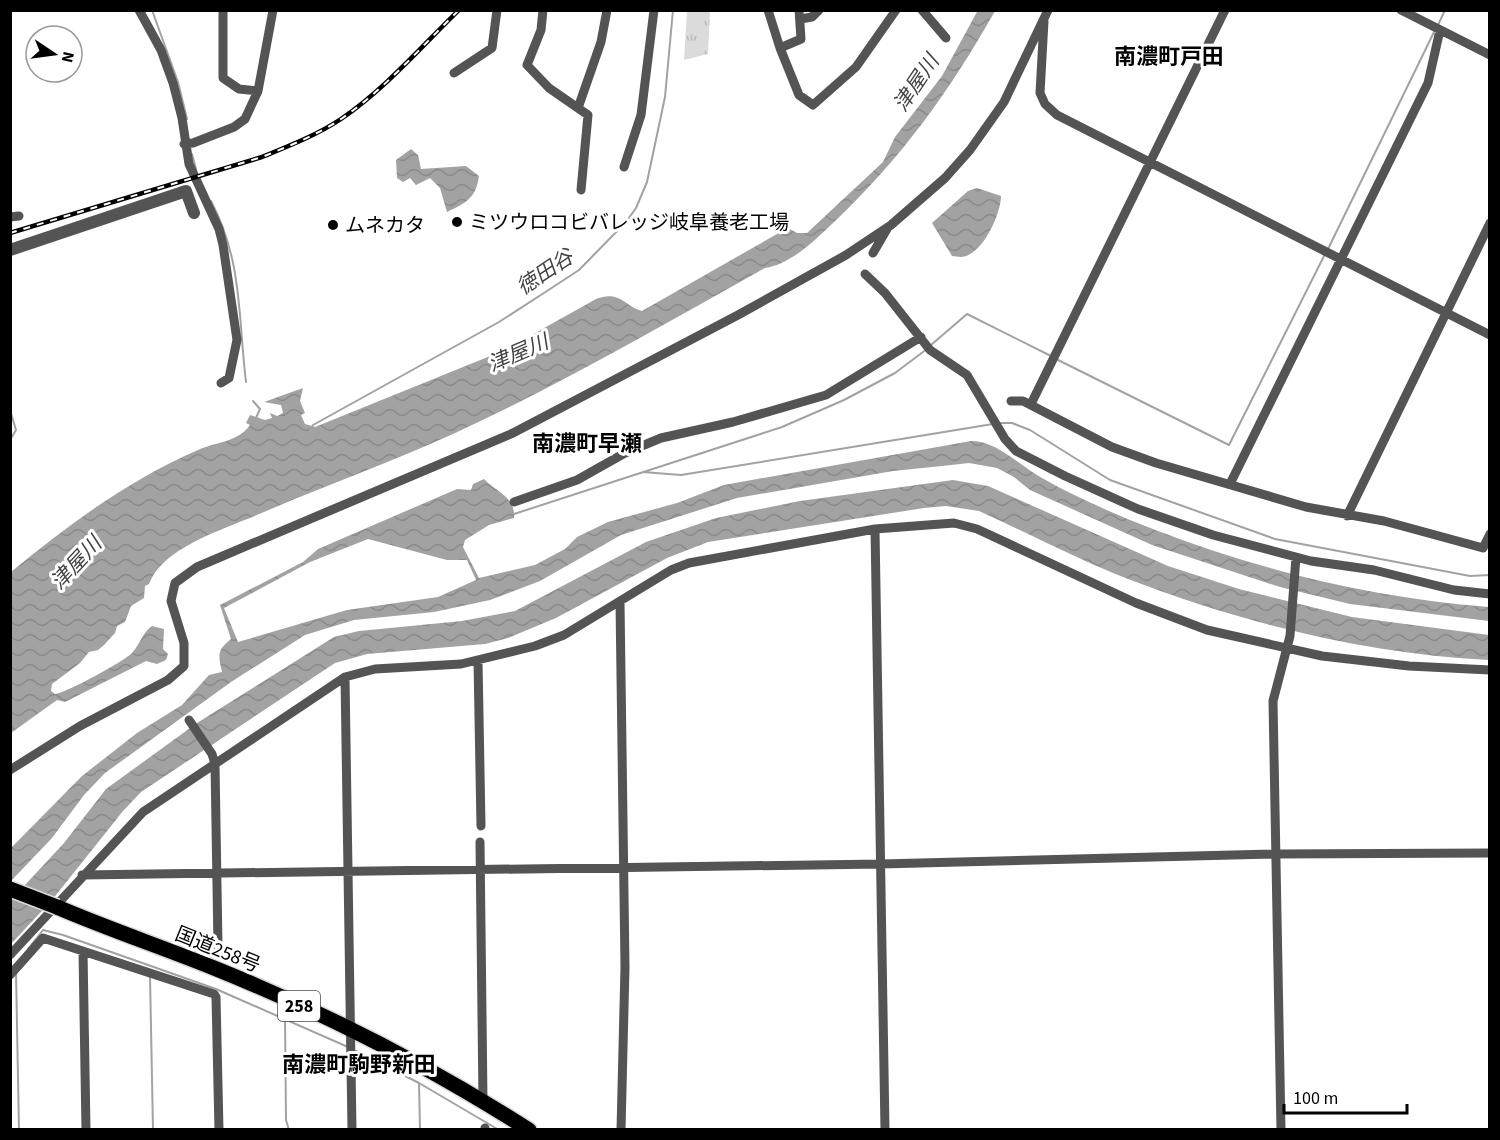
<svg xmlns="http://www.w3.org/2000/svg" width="1500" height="1140" font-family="'Source Sans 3','Noto Sans JP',sans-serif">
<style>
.park{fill:url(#park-tufts)}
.water{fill:url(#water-waves);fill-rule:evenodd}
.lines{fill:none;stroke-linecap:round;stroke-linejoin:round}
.stream{stroke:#a2a2a2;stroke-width:2}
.trunk-casing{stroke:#dbdbdb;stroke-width:18}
.minor{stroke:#545454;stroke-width:9}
.tertiary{stroke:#545454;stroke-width:12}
.trunk{stroke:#000;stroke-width:15}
.rail-casing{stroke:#000;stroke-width:4.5}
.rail{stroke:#fff;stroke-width:2;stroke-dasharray:7;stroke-linecap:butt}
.trunk-bridge-casing{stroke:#dbdbdb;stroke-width:18;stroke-linecap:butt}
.trunk-bridge{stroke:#000;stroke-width:15}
.poi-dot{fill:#000;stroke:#fff;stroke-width:2}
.labels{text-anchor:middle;stroke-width:6;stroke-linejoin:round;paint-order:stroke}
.shield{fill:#fff;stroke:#4c4c4c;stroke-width:1.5}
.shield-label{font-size:18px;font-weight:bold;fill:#000}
.poi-label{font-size:20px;fill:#000;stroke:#fff;text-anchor:start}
.street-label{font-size:20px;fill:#000;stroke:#fff}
.water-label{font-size:21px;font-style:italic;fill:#434343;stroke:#fff}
.quarter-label{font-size:22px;font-weight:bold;fill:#000;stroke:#fff}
</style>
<defs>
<pattern id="park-tufts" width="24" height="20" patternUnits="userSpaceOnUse" patternTransform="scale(1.5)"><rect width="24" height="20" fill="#dbdbdb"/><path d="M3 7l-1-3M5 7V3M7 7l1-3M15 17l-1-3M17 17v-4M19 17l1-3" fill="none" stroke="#bababa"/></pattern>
<pattern id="water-waves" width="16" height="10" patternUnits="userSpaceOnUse" patternTransform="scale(1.5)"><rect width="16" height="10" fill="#a2a2a2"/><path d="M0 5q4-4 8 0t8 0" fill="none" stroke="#8a8a8a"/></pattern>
</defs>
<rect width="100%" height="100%" fill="#fff"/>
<!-- park -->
<path class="park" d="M 687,11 L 710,11 L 708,54 L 684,60 Z"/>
<!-- water -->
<path class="water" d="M 978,10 L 995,11 C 949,92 901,159 833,223 C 814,241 791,264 765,268 C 663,325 560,385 453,434 C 391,462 327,485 264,512 C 228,528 163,546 149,584 L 145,586 L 144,598 L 131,606 L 125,622 L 117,626 L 115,633 L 104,645 L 98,650 L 89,652 L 80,663 L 52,684 L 51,691 L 55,694 C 66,693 127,660 133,652 C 140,644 142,633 152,626 L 164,629 L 163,649 L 168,654 L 166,660 L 157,664 L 146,661 L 65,702 L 57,700 L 11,733 L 11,572 C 69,524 129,480 198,450 C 216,442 238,442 250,425 L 246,423 L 250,415 L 265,420 L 272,418 L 270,413 L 277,416 L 283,413 L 281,405 L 264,402 L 303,388 L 300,401 L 305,413 L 301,415 L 305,424 L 315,427 L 505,350 L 596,299 C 620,290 624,306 642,311 L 784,230 L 788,228 L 797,233 L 807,233 L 883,162 L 895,137 L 942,76 Z
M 411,149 L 418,155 L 421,169 L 466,166 L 479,176 C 476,198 466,203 447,212 L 440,188 L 430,178 L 416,185 L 410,178 L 403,182 L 397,178 L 396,160 Z
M 977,188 L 1001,196 C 1001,212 986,246 970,254 C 964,258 959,257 952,256 L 932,223 L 968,191 Z
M 971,441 C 996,440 1021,467 1042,478 C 1079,499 1119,516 1158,531 C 1266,572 1374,598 1489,607 L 1489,621 L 1350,604 L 1280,587 L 1152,545 L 1030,490 L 1014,477 L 997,468 L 969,463 L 942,466 L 893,471 L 737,498 L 621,535 L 540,581 L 490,600 L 434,612 L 354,620 L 305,635 L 231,682 L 105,773 L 84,795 L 52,838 L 11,881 L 11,848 L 82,776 L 137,733 L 182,705 L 209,675 L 222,672 C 218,655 217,650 231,639 L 220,605 L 303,562 L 318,549 L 457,489 L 471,490 L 473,484 L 484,479 C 495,491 516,497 514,518 L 489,525 L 465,540 L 463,547 L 479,578 L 535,565 L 565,549 L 577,537 L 608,522 L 677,503 L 724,485 ZM 368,539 L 447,560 L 467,560 L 476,580 L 438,597 L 347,610 L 238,642 L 224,608 L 310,562 Z
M 953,480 L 988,486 L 1168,566 L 1239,589 L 1352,617 L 1489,635 L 1489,660 C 1366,654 1243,623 1128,579 C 1077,559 1028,533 979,511 L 946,506 L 924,508 L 708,542 L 667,558 L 556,618 L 508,638 L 485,644 L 367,654 L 335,663 L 141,792 L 123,811 L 52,900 L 11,944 L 11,900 L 64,843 L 106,789 L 197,723 L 334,637 L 359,631 L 462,621 L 515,611 L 646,542 L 716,518 L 800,501 Z"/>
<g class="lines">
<!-- stream -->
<path class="stream" d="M 152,10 L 178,82 L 187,119
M 1438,25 L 1445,10
M 192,154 L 196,169
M 211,201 C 243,262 238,317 246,382
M 1328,249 L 1435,30
M 931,345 L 967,314 L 1051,356
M 1056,359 L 1229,445 L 1325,254
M 253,401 L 260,409 L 256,418
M 10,410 L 16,430 L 10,440
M 999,423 L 1012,423 L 1030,430 L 1110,480 L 1275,539 L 1470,576 L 1490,575
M 310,430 L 313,425 L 499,322 L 547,291 L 579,270 L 626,222 L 636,208 L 647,182 L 665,97 L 673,10
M 643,472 L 681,475 L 993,424
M 514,514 L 782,427 L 844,400 L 895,373 L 927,349
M 28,949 L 43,930 L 63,935 L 216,989 L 348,1047
M 16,972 L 19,1130
M 150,976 L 153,1130
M 285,1018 L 286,1120 L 289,1130
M 356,1051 L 419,1083 L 499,1130
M 419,1083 L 420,1130"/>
<!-- trunk casing -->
<g class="trunk-casing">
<path id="trunk" d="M 57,907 C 108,929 162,947 214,968 C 323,1012 429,1066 529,1130"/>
</g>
<!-- minor -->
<path class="minor" d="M 139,10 L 161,50 L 173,83 L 182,118 L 189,164 L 219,229 L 223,245 L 237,340 L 229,378 L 221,383
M 223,10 L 223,78 L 239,89 L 258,91
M 543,10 L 541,30 L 527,65 L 549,88 L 588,115 L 581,190
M 768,10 L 780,48 L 801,39 L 799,10
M 922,10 L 946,38
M 1401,10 L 1490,55
M 800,19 L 812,17 L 819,10
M 1044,21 L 1040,93 L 1045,104 L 1057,115 L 1490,335
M 780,48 L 799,95 L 813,105 L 856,67 L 896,10
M 454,73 L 492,48 L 497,10
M 578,108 L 601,42 L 607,10
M 184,144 L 193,143 L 234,127 L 245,119 L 258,91 L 273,10
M 624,167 L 641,115 L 654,10
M 10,217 L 19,216
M 873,253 L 887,229
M 865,274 L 885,293 L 930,350 L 967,375 L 1005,439 L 1016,451 L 1065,476 L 1138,509 L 1213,535 L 1311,561 L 1374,570 L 1454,590 L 1490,594
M 1011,401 L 1023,401 L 1112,447 L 1156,463 L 1306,507 L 1384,521 L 1483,548 L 1490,534
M 1031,404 L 1225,10
M 1230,484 L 1428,83 L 1440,30
M 514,502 L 577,480 L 625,453 L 661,438 L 733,422 L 826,395 L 921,337
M 1347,516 L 1490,223
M 875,529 L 885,1130
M 620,602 L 625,967 L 621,1130
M 478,661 L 481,826
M 345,677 L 352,1130
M 189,720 L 212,754 L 215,764 L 218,947
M 10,770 L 80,726 L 168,680 L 184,666 L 184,643 L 171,601 L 175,583 L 197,567 L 513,433 L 738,315 L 846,255 L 891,225 L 945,178 L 970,150 L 1004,102 L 1048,10
M 480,842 L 483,1101
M 82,875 L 881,864 L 1276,854 L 1490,853
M 83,951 L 86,1130
M 10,955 L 143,812 L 345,677 L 375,669 L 461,664 L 535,646 L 564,635 L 671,570 L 689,563 L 875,529 L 954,523 L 977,529 L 1136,603 L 1207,630 L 1322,656 L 1409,666 L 1490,670
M 10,975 L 43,938 L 214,994 L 216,997 L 219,1130
M 485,1128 L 485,1130
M 1281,1130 L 1273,701 L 1290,636 L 1296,557"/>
<!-- tertiary -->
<path class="tertiary" d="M 10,250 L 186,191 L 194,213"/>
<!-- trunk -->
<use href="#trunk" class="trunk"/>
<!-- rail casing -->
<g class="rail-casing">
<path id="rail" d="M 10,233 L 262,157 C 289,146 317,135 341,119 C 385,89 421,47 459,10"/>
</g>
<!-- rail -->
<use href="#rail" class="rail"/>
<!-- trunk-bridge casing -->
<g class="trunk-bridge-casing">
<path id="trunk-bridge" d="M 10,889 L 57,907"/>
</g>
<!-- trunk-bridge -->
<use href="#trunk-bridge" class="trunk-bridge"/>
</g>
<!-- markers -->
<g class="poi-dot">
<circle cx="457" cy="222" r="6"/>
<circle cx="333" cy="225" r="6"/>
</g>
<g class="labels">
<!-- shield labels -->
<rect class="shield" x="278" y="991" width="42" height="30" rx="4.5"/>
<g class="shield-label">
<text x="299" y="1012">258</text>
</g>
<!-- poi labels -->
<g class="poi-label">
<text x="469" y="229">ミツウロコビバレッジ岐阜養老工場</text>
<text x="345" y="232">ムネカタ</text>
</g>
<!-- street labels -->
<g class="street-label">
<text transform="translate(218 949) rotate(22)" y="7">国道258号</text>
</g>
<!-- water labels -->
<g class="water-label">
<text transform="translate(916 83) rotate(-56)" y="7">津屋川</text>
<text transform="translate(545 272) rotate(-34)" y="7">徳田谷</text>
<text transform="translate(518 353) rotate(-23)" y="7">津屋川</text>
<text transform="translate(76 563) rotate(-47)" y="7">津屋川</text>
</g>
<!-- quarter labels -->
<g class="quarter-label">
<text x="1169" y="64">南濃町戸田</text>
<text x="587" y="451">南濃町早瀬</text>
<text x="359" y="1072">南濃町駒野新田</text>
</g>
</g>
<!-- border -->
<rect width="1500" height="1140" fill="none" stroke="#000000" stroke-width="24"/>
<!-- north arrow -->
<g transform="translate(54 54) rotate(103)"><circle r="28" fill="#ffffff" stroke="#999999" stroke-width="1.5"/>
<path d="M0-4.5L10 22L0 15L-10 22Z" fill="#000000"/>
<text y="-9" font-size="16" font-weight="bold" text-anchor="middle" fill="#000000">N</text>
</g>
<!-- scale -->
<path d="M1284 1104v9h123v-9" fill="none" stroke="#000000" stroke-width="3"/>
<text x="1293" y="1104" font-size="18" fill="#000000" stroke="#ffffff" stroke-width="4.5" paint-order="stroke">100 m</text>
</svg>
